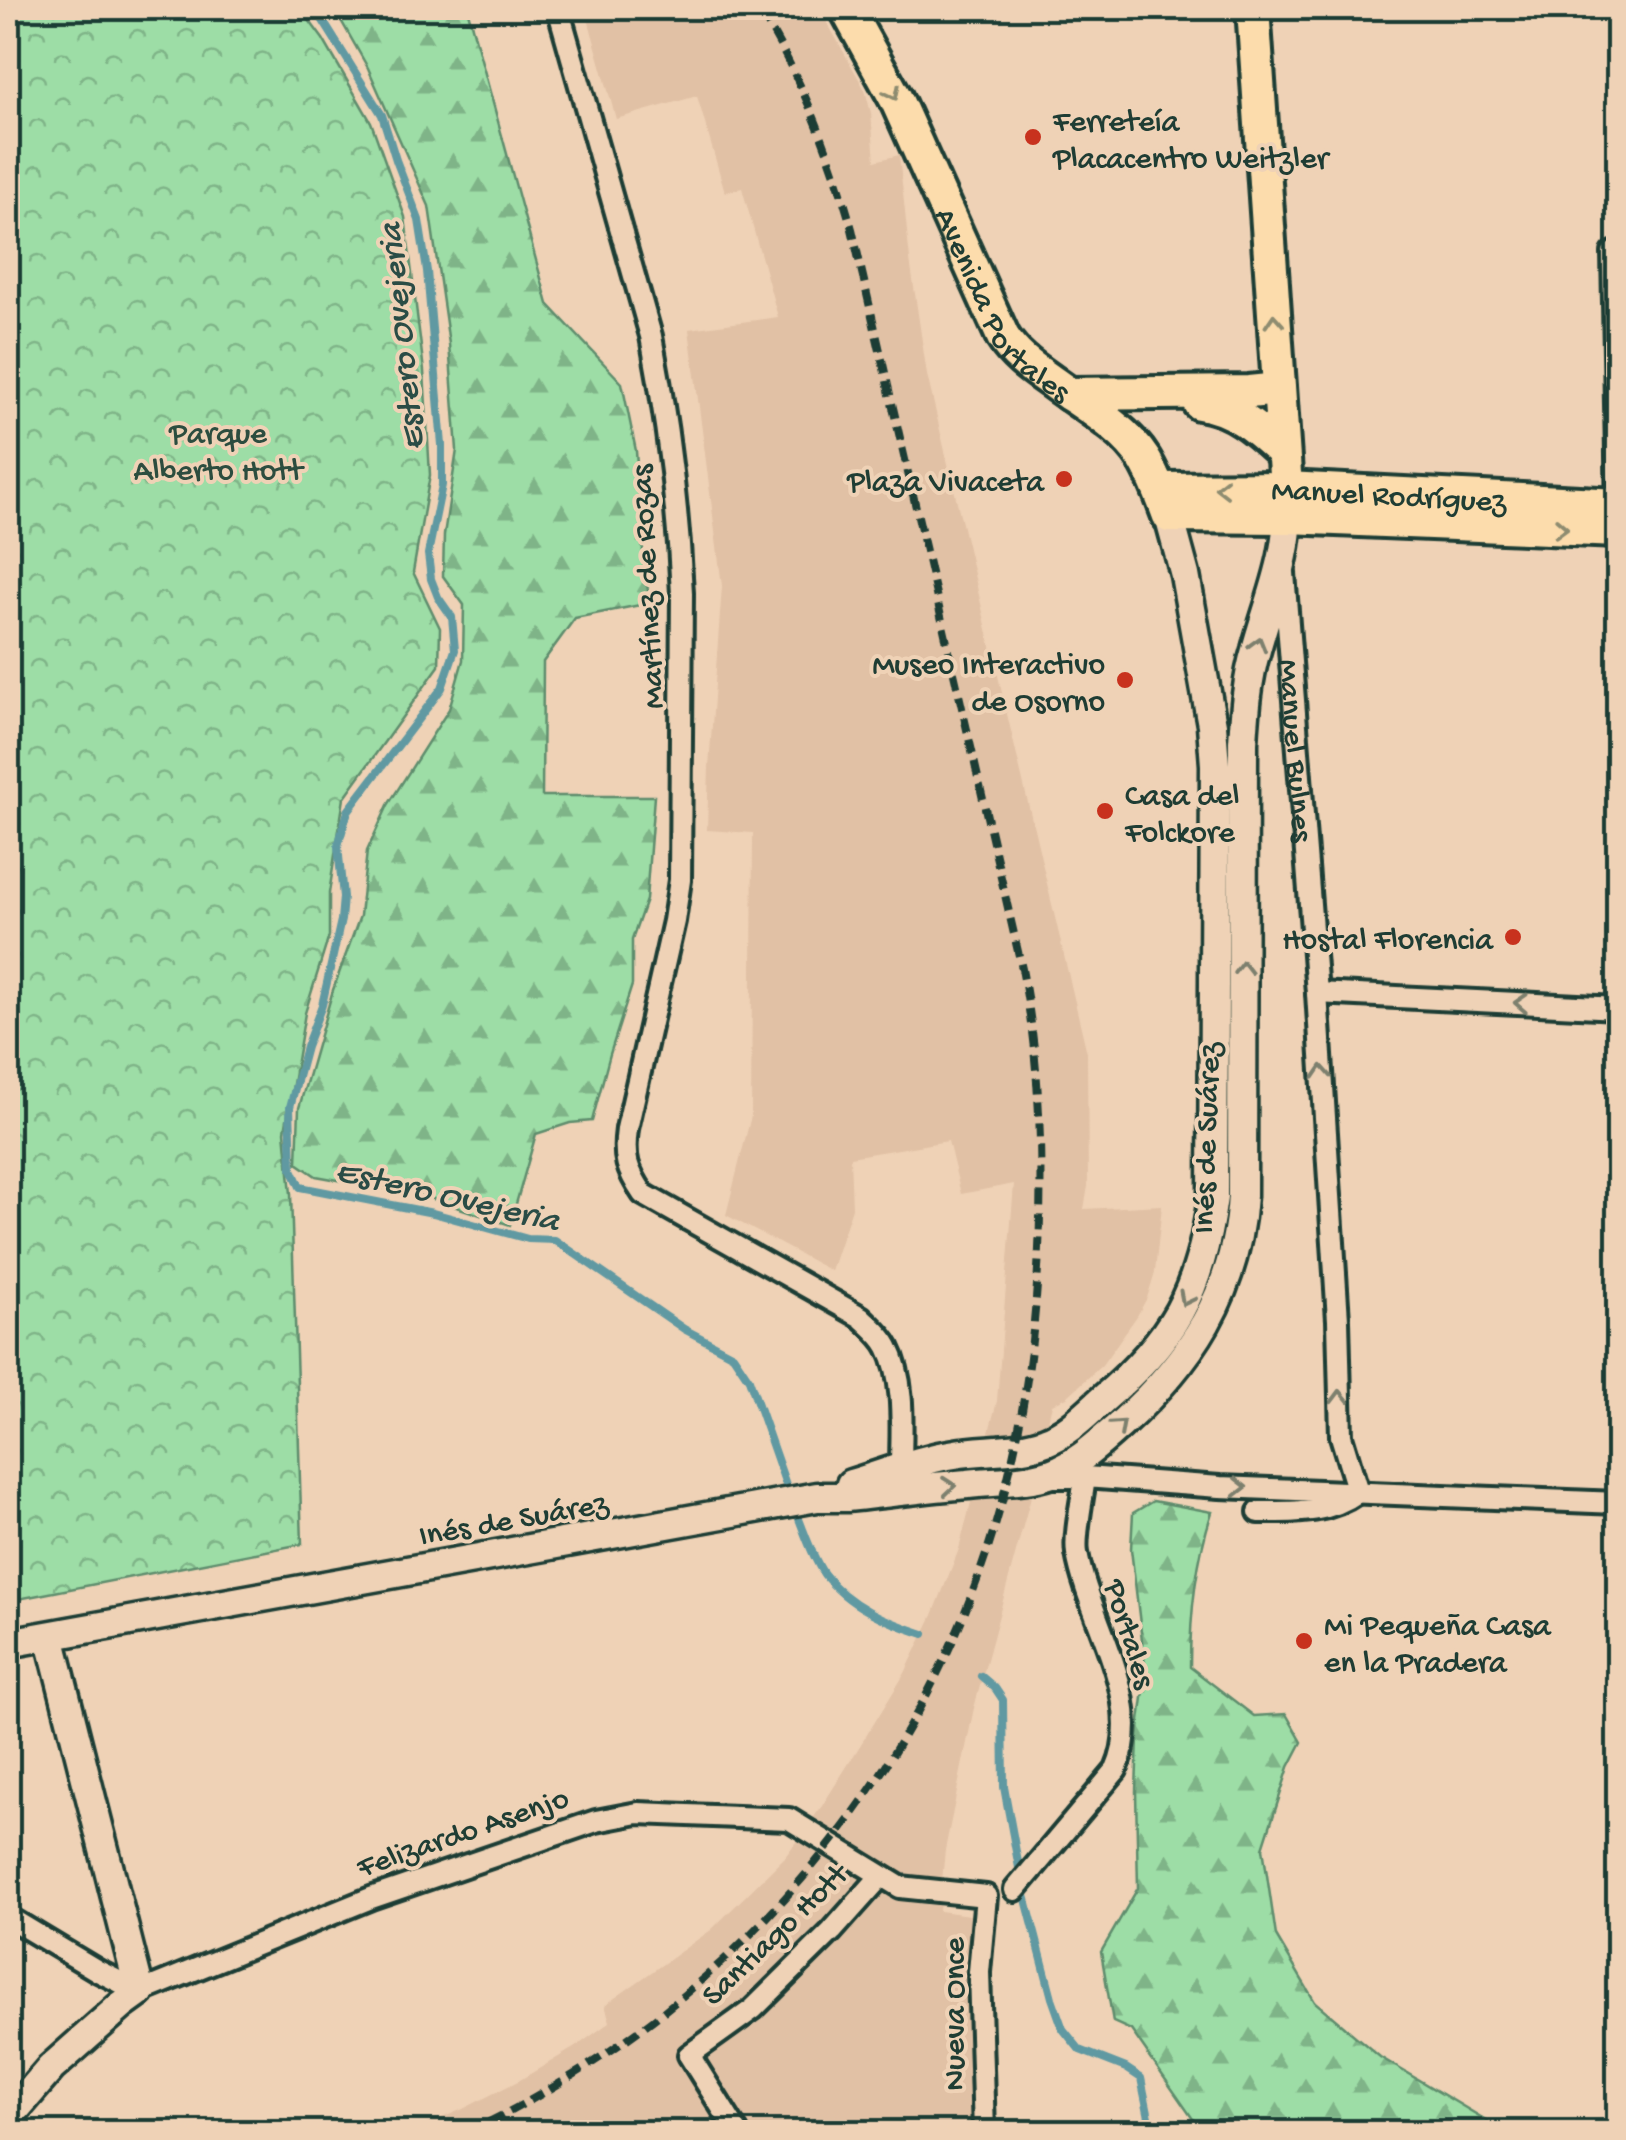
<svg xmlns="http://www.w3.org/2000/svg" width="1626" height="2140" font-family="'Gochi Hand',sans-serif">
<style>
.built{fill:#e1c1a5}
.forest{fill:url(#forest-firs);stroke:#5e8d6d;stroke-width:2.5}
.park{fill:url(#park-crowns);stroke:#5e8d6d;stroke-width:2.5}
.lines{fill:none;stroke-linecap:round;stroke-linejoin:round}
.stream{stroke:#6099a2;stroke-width:8}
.street-casing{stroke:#1f3d34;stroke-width:28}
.secondary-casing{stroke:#1f3d34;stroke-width:35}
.primary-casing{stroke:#1f3d34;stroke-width:40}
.street{stroke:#efd2b6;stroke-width:20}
.secondary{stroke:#efd2b6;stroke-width:28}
.primary{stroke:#fcdcac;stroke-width:32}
.rail{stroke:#1f3d34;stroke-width:8;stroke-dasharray:15 8;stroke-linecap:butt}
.oneway{stroke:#8e8c70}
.oneway2{stroke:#7d806e}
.poi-dot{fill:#c8321e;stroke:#efd2b6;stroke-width:4}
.labels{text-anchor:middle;stroke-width:8;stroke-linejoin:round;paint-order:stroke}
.poi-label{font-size:32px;fill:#1f3d34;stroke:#efd2b6;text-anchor:start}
.street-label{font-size:32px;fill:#1f3d34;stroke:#efd2b6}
.park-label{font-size:32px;fill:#2c4d3f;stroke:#efd2b6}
.water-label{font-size:35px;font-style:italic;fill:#2a4c46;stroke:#efd2b6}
</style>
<defs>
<pattern id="forest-firs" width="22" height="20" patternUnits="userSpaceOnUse" patternTransform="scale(2.5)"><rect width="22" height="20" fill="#9ddda6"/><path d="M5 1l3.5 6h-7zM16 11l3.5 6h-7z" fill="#7fb488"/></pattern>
<pattern id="park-crowns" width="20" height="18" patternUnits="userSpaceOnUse" patternTransform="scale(2.5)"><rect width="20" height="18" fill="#9ddda6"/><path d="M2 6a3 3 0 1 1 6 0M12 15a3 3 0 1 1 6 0" fill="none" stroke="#7fb488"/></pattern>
</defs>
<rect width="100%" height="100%" fill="#efd2b6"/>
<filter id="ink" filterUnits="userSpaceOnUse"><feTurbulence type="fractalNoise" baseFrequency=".01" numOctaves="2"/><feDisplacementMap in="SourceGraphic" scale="20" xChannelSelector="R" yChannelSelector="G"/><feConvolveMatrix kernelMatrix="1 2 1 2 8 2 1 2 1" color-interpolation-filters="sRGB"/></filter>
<g filter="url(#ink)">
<!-- built -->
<path class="built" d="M 585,8 L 819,8 L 865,90 L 871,113 L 875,161 L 899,155 L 910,260 L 927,375 L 1087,1053 L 1088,1186 L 1084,1209 L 1162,1205 L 1155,1272 L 1147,1298 L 1137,1316 L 1102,1365 L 1067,1397 L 1052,1404 L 1030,1500 L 974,1708 L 945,1850 L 939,1911 L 993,1918 L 989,1978 L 990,2060 L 997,2132 L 409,2132 L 463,2109 L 520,2080 L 577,2046 L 610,2022 L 605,2005 L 711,1930 L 785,1857 L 822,1806 L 873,1725 L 905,1673 L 933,1615 L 959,1549 L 997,1401 L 1014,1184 L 961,1194 L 948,1141 L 850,1157 L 852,1208 L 831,1271 L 726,1215 L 751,1116 L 753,833 L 707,830 L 709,767 L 722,586 L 689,329 L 778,317 L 742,188 L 725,192 L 697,96 L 616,119 Z"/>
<!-- forest -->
<path class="forest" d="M 334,8 L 467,8 L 548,304 L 622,383 L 636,451 L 644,566 L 650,603 L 575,618 L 543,662 L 542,796 L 654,796 L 646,900 L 632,940 L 632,985 L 610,1054 L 592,1121 L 570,1123 L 536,1134 L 510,1225 L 421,1195 L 316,1176 L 297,1163 L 299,1108 L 333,990 L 360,916 L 367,851 L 388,805 L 449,709 L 463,660 L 464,605 L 443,576 L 444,535 L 457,450 L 449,344 L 429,206 L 368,68 Z
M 1153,1501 L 1212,1512 C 1196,1561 1190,1615 1190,1667 L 1254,1716 L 1286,1714 L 1302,1742 L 1289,1767 L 1263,1848 L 1276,1936 L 1315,2002 L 1380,2057 L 1506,2132 L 1202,2132 L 1131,2030 L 1113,2022 L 1101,1952 L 1138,1888 L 1136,1791 L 1138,1737 L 1146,1674 L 1131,1549 L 1133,1513 Z"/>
<!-- park -->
<path class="park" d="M 8,8 L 300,8 L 323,39 L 371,122 L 405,217 L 424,371 L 430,475 L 413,572 L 440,628 L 439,666 L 344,798 L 329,893 L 329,936 L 305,1013 L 285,1131 L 291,1194 L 302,1544 L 8,1601 Z"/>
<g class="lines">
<!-- stream -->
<path class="stream" d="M 315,8 L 382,115 L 396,160 L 419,220 L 427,271 L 442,445 L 442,485 L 428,554 L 431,579 L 438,597 L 452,617 L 455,650 L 442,688 L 348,811 L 338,846 L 343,897 L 341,920 L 322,1005 L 306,1047 L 290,1107 L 292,1169 L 300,1187 L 433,1213 L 528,1239 L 555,1240 L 684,1329 L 733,1355 L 749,1379 L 790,1496
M 795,1509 C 804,1530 811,1555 824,1574 C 848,1606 887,1622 924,1634
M 981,1676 L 995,1688 L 1003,1700 L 1004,1787 L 1022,1884 L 1052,1998 L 1063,2029 L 1080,2050 L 1126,2068 L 1141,2078 L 1152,2132"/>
<!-- street casing -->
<g class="street-casing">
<g id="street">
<path d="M 558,8 L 651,336 C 667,420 678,507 682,593 L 680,880 L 674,921 L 627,1129 C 623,1158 627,1170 643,1194 L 861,1317 C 870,1326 882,1335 888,1347 C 906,1382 901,1431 901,1469"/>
<path d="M 1613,253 L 1618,505"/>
<path id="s1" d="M 1284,573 L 1317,993 L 1338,1320 L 1341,1436 L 1358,1492"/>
<path d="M 1317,993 L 1618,1008"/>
<path d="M 1049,1477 L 1085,1477 L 1220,1487 L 1618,1503"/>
<path d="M 1259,1512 C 1296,1512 1327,1514 1358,1492"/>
<path d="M 1015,1890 L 1116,1770 C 1147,1700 1089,1622 1077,1553 C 1074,1536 1083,1496 1085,1477"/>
<path d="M 8,1917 L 98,1971 L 140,1992 L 371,1898 L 596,1821 L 638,1813 L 789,1819 L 900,1887 L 986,1896 L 979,1972 L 984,2132"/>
<path d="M 737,2132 L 689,2055 L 753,2009 L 832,1931 L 881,1876"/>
</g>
</g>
<!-- secondary casing -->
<g class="secondary-casing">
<path id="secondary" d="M 851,1484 C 885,1474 920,1459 955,1454 C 984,1449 1018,1452 1046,1441 C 1068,1433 1085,1415 1102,1400 C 1174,1338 1200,1292 1213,1197 L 1215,765 L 1212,725 L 1185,575 L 1169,516
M 8,1643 L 817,1497 L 847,1497 C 887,1493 928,1487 968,1484 C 995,1481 1026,1482 1052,1473 C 1079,1463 1098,1444 1120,1425 C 1191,1361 1236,1294 1242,1196 L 1243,742 C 1245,711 1247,680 1256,650 C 1269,601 1292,551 1287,499
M 8,2118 L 51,2068 L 122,2005 L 140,1992 L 53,1648"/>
</g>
<!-- primary casing -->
<g class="primary-casing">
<g id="primary">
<path id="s2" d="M 846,8 L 896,99 L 1003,337 C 1016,358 1036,370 1055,384 C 1085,406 1124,427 1144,459 C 1155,477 1162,497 1169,516 L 1289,517 L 1618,531"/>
<path d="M 1253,8 L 1286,488"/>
<path d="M 1069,394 L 1249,392 L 1279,389"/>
<path d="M 1199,403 C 1235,408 1257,429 1283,453"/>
<path id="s3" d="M 1159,489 L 1286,488 L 1618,505"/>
</g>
</g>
<!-- street -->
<use href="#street" class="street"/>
<!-- secondary -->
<use href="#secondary" class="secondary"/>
<!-- primary -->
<use href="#primary" class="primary"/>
<!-- rail -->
<path class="rail" d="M 468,2132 C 728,2011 928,1779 1002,1501 C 1027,1408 1038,1313 1040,1217 C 1042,1133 1038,1051 1022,969 L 852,229 C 830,151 801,76 758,8"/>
</g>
<!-- one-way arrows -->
<defs><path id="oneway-chevron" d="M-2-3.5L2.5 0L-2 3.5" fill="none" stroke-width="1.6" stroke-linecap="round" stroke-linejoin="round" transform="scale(2.5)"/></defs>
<g class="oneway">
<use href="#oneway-chevron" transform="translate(893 93) rotate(64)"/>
<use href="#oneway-chevron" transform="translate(1274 321) rotate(-94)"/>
<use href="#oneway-chevron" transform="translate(1222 488) rotate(180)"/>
<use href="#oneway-chevron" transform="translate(1561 528) rotate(2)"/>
</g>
<g class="oneway2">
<use href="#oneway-chevron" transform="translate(1258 644) rotate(-74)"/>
<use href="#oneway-chevron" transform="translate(1243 968) rotate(-90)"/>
<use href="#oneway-chevron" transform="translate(1521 1003) rotate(-177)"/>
<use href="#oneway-chevron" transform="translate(1322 1072) rotate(-94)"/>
<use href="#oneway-chevron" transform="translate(1186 1299) rotate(117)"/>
<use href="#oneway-chevron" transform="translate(1340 1397) rotate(-91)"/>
<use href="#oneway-chevron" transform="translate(1119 1426) rotate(-42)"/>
<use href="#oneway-chevron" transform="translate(949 1486) rotate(-6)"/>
<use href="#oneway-chevron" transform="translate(1240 1487)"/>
</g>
</g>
<!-- markers -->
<g class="poi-dot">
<circle cx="1033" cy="137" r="10"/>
<circle cx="1064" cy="479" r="10"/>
<circle cx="1125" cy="680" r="10"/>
<circle cx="1105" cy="811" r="10"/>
<circle cx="1513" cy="937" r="10"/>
<circle cx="1304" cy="1641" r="10"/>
</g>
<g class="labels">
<!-- poi labels -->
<g class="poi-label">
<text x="1053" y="130">Ferreteía<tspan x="1053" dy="37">Placacentro Weitzler</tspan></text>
<text x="1044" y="490" text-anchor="end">Plaza Vivaceta</text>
<text x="1105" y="673" text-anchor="end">Museo Interactivo<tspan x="1105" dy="37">de Osorno</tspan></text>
<text x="1125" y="804">Casa del<tspan x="1125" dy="37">Folckore</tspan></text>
<text x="1493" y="948" text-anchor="end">Hostal Florencia</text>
<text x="1324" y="1634">Mi Pequeña Casa<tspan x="1324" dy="37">en la Pradera</tspan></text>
</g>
<!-- street labels -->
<g class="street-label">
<text dy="11" stroke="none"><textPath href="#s2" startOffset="338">Avenida Portales</textPath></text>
<text dy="11" stroke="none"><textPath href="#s3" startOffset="230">Manuel Rodríguez</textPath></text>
<text transform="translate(645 587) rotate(-93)" y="11">Martínez de Rozas</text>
<text dy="11" stroke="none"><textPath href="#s1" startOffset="178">Manuel Bulnes</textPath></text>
<text transform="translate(1204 1138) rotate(-88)" y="11">Inés de Suárez</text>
<text transform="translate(513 1517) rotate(-10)" y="11">Inés de Suárez</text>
<text transform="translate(1132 1633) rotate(73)" y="11">Portales</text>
<text transform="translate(462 1830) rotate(-19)" y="11">Felizardo Asenjo</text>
<text transform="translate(773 1933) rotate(-44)" y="11">Santiago Hott</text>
<text transform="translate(952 2014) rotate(-90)" y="11">Nueva Once</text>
</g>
<!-- park labels -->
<g class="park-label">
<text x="218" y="442">Parque<tspan x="218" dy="37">Alberto Hott</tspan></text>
</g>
<!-- water labels -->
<g class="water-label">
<text transform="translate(399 337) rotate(-96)" y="12">Estero Ovejeria</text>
<text transform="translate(448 1193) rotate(13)" y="12">Estero Ovejeria</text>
</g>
</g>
<!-- margin -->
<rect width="1626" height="2140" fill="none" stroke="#efd2b6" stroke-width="40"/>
<rect x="20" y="20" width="1586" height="2100" fill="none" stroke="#1f3d34" stroke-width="4" filter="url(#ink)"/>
</svg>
